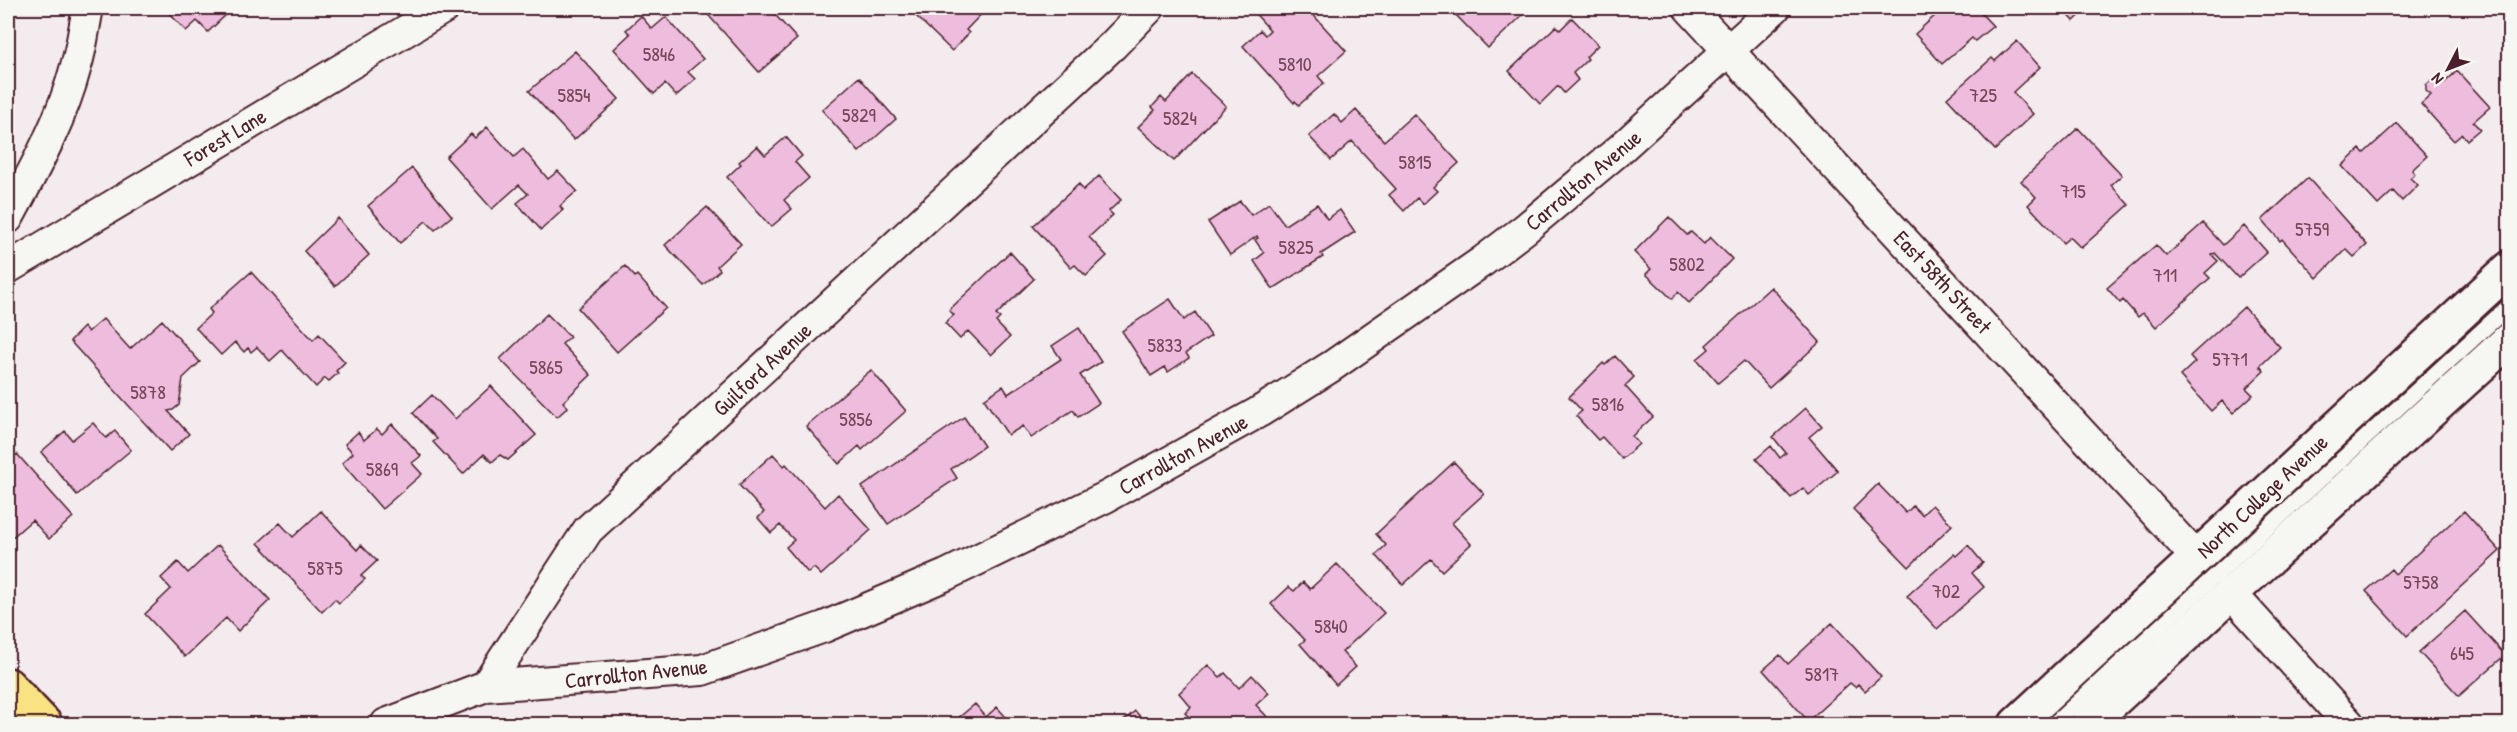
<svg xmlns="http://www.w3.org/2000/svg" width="2517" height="732" font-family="'Patrick Hand',sans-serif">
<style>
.building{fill:#eebdde;stroke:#4a1f2b;stroke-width:1.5}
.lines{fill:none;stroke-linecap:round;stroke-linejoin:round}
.service-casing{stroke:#4a1f2b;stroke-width:20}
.minor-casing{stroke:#4a1f2b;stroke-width:34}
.secondary-casing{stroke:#4a1f2b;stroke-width:38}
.primary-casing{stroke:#4a1f2b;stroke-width:38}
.service{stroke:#f6f6f2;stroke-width:15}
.minor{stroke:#f6f6f2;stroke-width:30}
.secondary{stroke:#f6f6f2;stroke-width:33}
.primary{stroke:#f8e281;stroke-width:33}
.labels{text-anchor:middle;stroke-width:6;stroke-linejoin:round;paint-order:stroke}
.number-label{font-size:20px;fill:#734658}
.street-label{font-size:22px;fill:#4a1f2b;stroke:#f6f6f2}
</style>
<rect width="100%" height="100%" fill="#f4ebee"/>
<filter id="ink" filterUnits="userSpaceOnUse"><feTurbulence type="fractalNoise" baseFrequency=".0167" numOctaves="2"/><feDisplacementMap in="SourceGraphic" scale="12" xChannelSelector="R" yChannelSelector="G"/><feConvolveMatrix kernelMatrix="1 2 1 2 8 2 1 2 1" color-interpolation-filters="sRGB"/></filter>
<g filter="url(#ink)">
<!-- building -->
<path class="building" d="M 177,8 L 233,8 L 208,32 L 197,21 L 186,31 L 170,14 Z
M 702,8 L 769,8 L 797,39 L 759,72 Z
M 919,8 L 987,8 L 966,30 L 969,33 L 952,51 L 913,13 Z
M 1250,8 L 1307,8 L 1346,51 L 1318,76 L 1324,83 L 1299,105 L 1295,101 L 1294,103 L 1243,46 L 1260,30 L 1265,35 L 1270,30 Z
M 1458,8 L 1530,8 L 1488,48 L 1453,12 Z
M 1936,8 L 1976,8 L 1993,26 L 1975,41 L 1972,38 L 1942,64 L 1915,34 L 1940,11 Z
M 2062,8 L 2088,8 L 2074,21 Z
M 641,16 L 652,29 L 666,17 L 703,59 L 688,72 L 695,79 L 676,96 L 665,84 L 654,94 L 614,49 L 630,34 L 626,30 Z
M 1572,18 L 1598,45 L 1586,57 L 1588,59 L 1573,73 L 1578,80 L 1564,93 L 1558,86 L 1540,104 L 1509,71 L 1556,26 L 1560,30 Z
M 2017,41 L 2040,67 L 2013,92 L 2033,114 L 1995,150 L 1947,98 L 1992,58 L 1995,61 Z
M 575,51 L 619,99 L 574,140 L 529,91 Z
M 2457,71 L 2490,107 L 2473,122 L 2480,129 L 2467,140 L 2462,134 L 2454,141 L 2421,104 L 2431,95 L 2426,91 L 2426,85 L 2433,79 L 2439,80 L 2443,84 Z
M 1192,74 L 1226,106 L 1174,161 L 1138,127 L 1155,110 L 1152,107 L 1161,97 L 1166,102 Z
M 859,77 L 896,119 L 859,152 L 822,110 Z
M 1356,110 L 1384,141 L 1414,114 L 1459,163 L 1433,187 L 1437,191 L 1423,204 L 1417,198 L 1404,211 L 1389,195 L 1396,189 L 1352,141 L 1331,160 L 1309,136 L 1334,114 L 1342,123 Z
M 2397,123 L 2427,156 L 2412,170 L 2415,174 L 2410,178 L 2418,185 L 2402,201 L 2393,191 L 2378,205 L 2342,166 L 2360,149 L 2364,153 Z
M 487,127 L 514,157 L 523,149 L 548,179 L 558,171 L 577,191 L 560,206 L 563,210 L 541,230 L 517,203 L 528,194 L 519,185 L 492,209 L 446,157 L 471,134 L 475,138 Z
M 2078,128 L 2122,175 L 2111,185 L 2129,205 L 2081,248 L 2070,237 L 2063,243 L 2028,205 L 2036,197 L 2021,181 Z
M 786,137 L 802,156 L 795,162 L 809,178 L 784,200 L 792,209 L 771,227 L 727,177 L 741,164 L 739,162 L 757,146 L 765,155 Z
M 412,168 L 452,216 L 435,230 L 426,221 L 400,243 L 368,206 Z
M 1099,176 L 1121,200 L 1109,211 L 1113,215 L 1089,237 L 1107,256 L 1086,276 L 1075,265 L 1071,268 L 1033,226 L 1079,184 L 1083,190 Z
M 2308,178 L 2367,245 L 2354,257 L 2346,249 L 2317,278 L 2282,239 L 2280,241 L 2262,220 Z
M 1240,201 L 1251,215 L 1269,203 L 1285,225 L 1317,204 L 1327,219 L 1340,210 L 1355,232 L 1321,254 L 1323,257 L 1273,289 L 1254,261 L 1264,253 L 1255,240 L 1258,238 L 1257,236 L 1230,255 L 1208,222 Z
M 707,207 L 741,244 L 717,266 L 720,270 L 703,285 L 665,245 Z
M 1669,217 L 1687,235 L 1691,232 L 1704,244 L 1710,237 L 1732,259 L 1689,303 L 1678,292 L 1672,299 L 1646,274 L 1651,269 L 1634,252 Z
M 338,218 L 369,255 L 335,286 L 304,251 Z
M 2203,223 L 2223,245 L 2244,226 L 2267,252 L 2238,278 L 2215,253 L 2212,255 L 2218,261 L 2205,273 L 2210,278 L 2156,327 L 2143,313 L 2138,317 L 2123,300 L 2120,303 L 2107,288 L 2156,245 L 2166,256 Z
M 1010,252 L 1034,279 L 996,315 L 1000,318 L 996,322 L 1010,337 L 991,355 L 968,331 L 960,339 L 945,323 L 954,315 L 949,310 Z
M 625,266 L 635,277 L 637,275 L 666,308 L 617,352 L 578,308 Z
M 251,272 L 313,340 L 319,334 L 345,362 L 336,371 L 338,373 L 329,381 L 325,378 L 316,387 L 282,350 L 270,361 L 257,347 L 251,352 L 248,348 L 244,352 L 235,342 L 221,355 L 196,328 L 212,313 L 209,309 Z
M 1771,287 L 1820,342 L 1769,388 L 1744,361 L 1718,383 L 1697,359 L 1709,349 L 1706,345 Z
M 1170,299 L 1184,320 L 1195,312 L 1211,336 L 1186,353 L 1189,358 L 1168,372 L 1165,367 L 1151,376 L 1122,331 Z
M 2244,307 L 2280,347 L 2260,366 L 2264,371 L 2246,388 L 2253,395 L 2233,413 L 2222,401 L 2211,411 L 2180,376 L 2195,362 L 2190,356 Z
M 547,314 L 570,337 L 562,344 L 591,375 L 563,402 L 568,407 L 557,417 L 500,359 Z
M 103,319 L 130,349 L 162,320 L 200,362 L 183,378 L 179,405 L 173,410 L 168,411 L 189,434 L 170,451 L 70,341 L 84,327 L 88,332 Z
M 1079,328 L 1101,362 L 1080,375 L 1099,403 L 1078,417 L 1073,410 L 1031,438 L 1023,426 L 1008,435 L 984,399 L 1003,386 L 1008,394 L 1061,359 L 1052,346 Z
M 1615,356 L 1634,377 L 1625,386 L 1653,417 L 1632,436 L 1639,444 L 1622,459 L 1602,437 L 1598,440 L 1576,416 L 1582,411 L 1569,397 L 1603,363 L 1605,365 Z
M 871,370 L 906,411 L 862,450 L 859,446 L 839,464 L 806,426 Z
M 491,386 L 536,435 L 508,460 L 500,455 L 492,462 L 484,454 L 463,474 L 433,442 L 437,439 L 413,413 L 432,395 L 455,419 Z
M 1806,408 L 1822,426 L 1809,437 L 1838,471 L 1809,495 L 1803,488 L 1791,498 L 1756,459 L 1771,446 L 1780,458 L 1786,453 L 1773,437 Z
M 964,417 L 984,446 L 951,469 L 957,478 L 888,524 L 862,487 Z
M 93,423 L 106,438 L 115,431 L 131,450 L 77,495 L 41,452 L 65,431 L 72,440 Z
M 392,424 L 421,456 L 412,463 L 422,474 L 382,509 L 342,463 L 353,453 L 345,444 L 358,432 L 364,440 L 377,429 L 382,434 Z
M 17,454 L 73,517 L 49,539 L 32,520 L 9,540 L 8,538 L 8,463 Z
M 773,454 L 784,466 L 786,464 L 825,507 L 838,494 L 871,530 L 821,575 L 814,568 L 808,573 L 786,547 L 794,540 L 780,525 L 771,533 L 758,518 L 764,512 L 739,485 Z
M 1454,462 L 1484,494 L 1452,523 L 1471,544 L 1442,571 L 1431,559 L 1403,585 L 1376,555 L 1386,545 L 1376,534 Z
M 1878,484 L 1906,513 L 1913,506 L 1922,515 L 1932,505 L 1952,525 L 1909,567 L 1853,509 Z
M 321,511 L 357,550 L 361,545 L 377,561 L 361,576 L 365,579 L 339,603 L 335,599 L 322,612 L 258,543 L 280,523 L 293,537 Z
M 2464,511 L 2500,551 L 2407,636 L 2366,591 L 2391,569 L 2395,574 Z
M 218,545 L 270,600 L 238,631 L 226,618 L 185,657 L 145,614 L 171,589 L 161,578 L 178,562 L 188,573 Z
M 1968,545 L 1983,563 L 1972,573 L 1984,587 L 1937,629 L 1907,596 L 1954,554 L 1956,556 Z
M 1337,564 L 1384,613 L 1342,652 L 1356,667 L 1336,685 L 1300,644 L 1305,640 L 1271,604 L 1289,587 L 1294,591 L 1303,582 L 1310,589 Z
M 2465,611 L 2505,655 L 2459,696 L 2419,652 Z
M 1832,623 L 1881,677 L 1865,691 L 1858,684 L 1855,687 L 1850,683 L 1808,721 L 1763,670 L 1780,655 L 1788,664 Z
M 1208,665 L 1220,677 L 1225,673 L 1239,688 L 1252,675 L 1269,693 L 1256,705 L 1274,724 L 1196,724 L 1185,713 L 1191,707 L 1179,693 Z
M 975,704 L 986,717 L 997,707 L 1012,724 L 951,724 Z
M 1135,711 L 1147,724 L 1120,724 Z"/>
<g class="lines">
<!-- service casing -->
<g class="service-casing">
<path id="service" d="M 2054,724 L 2510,305"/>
</g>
<!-- minor casing -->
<g class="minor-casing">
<path id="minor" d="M 1689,8 L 2196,557
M 8,218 C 34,170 62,120 76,66 C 82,47 84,27 88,8
M 8,268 L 444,8
M 2230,592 L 2349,724
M 486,686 L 702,670 L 824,627 L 946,575 L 1106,497 L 1259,412 L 1332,366 L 1483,261 L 1525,229 L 1618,151 L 1775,8
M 386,724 L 486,686 L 588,530 L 1113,45 L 1149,8"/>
</g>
<!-- secondary casing -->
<g class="secondary-casing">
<path id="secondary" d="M 2016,724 L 2510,268
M 2088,724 L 2510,339"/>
</g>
<!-- primary casing -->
<g class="primary-casing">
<path id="primary" d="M 8,685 L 45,724"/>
</g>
<!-- service -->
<use href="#service" class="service"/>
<!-- minor -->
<use href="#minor" class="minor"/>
<!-- secondary -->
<use href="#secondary" class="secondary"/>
<!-- primary -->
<use href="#primary" class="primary"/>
</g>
</g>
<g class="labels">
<!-- number labels -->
<g class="number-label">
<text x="659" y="61">5846</text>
<text x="1295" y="71">5810</text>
<text x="574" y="102">5854</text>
<text x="1983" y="102">725</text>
<text x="859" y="122">5829</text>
<text x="1180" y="125">5824</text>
<text x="1415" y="169">5815</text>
<text x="2073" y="198">715</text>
<text x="2312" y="236">5759</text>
<text x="1296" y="254">5825</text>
<text x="1687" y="271">5802</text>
<text x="2165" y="282">711</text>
<text x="1165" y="352">5833</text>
<text x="2230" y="366">5771</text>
<text x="546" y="374">5865</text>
<text x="148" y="399">5878</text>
<text x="1608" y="411">5816</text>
<text x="856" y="426">5856</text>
<text x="382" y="476">5869</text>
<text x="325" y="575">5875</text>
<text x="2421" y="589">5758</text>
<text x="1946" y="598">702</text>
<text x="1331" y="633">5840</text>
<text x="2462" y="660">645</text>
<text x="1822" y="681">5817</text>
</g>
<!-- street labels -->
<g class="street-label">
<text transform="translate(225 137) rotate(-31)" y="8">Forest Lane</text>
<text transform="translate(1583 180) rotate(-40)" y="8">Carrollton Avenue</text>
<text transform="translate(1943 282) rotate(47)" y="8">East 58th Street</text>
<text transform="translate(762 369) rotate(-43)" y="8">Guilford Avenue</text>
<text transform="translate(1183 454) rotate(-29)" y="8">Carrollton Avenue</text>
<text transform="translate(2262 496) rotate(-43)" y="8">North College Avenue</text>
<text transform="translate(636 673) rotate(-6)" y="8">Carrollton Avenue</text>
</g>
</g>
<!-- margin -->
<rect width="2517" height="732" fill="none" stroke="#f6f6f2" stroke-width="30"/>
<rect x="15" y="15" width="2487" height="702" fill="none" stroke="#4a1f2b" stroke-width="2" filter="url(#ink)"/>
<!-- north arrow -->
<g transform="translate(2448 69) rotate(228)" stroke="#f6f6f2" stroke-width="4.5" paint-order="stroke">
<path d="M0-4.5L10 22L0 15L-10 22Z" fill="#4a1f2b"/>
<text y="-9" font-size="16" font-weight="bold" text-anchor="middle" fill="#4a1f2b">N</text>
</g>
</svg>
